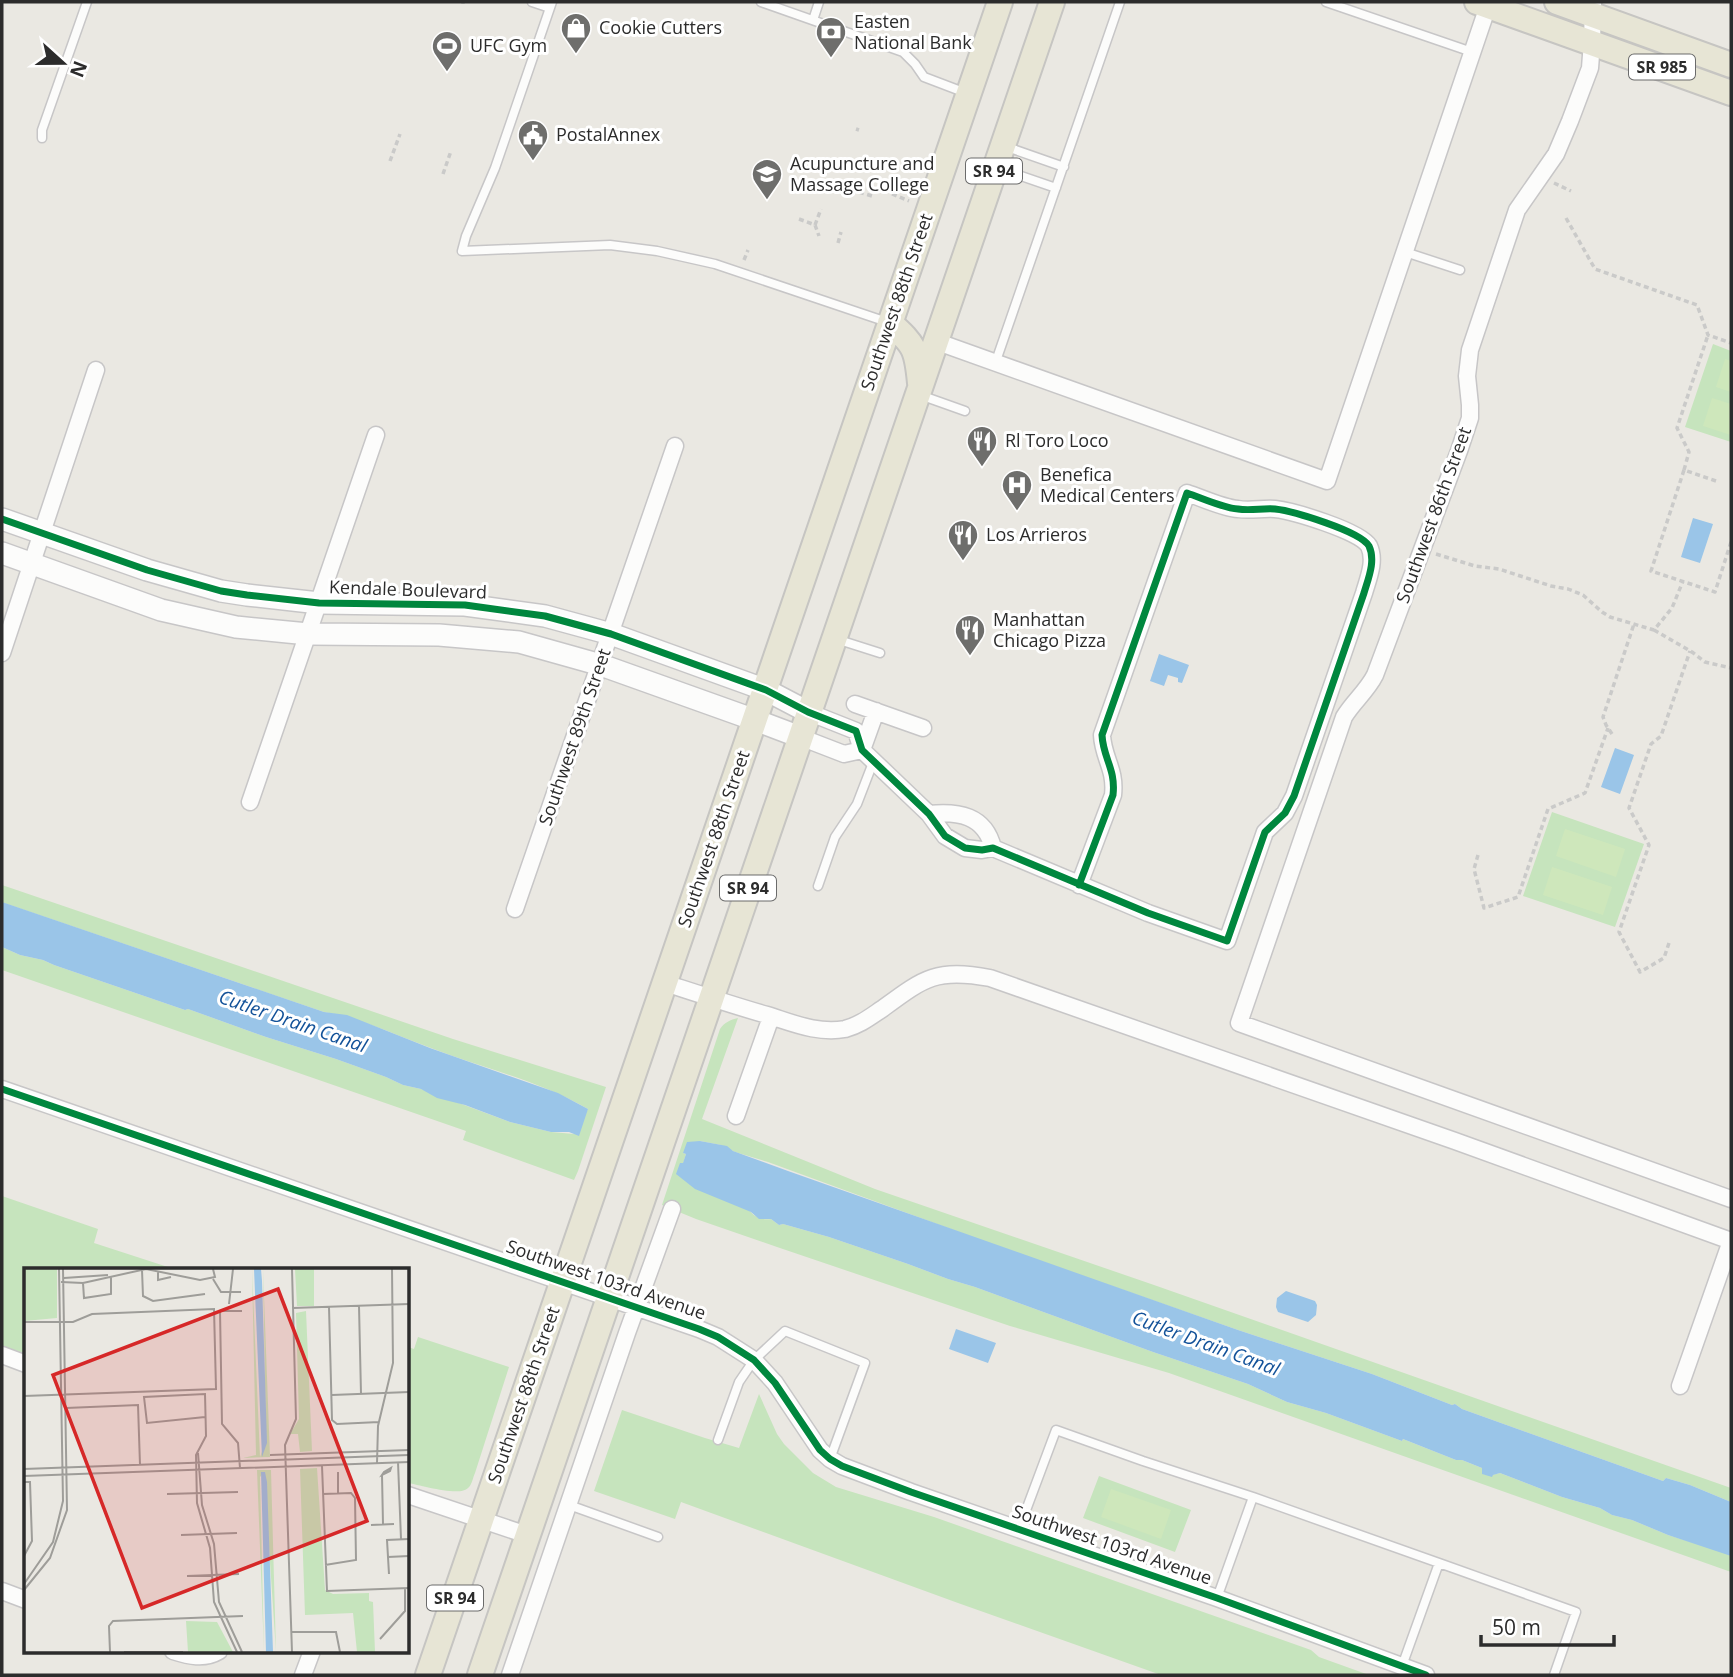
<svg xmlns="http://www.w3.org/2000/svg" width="1733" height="1677" font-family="'Open Sans',sans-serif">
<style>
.green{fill:#c6e4bd}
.pitch{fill:#cee7bb}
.water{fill:#9ac5e8}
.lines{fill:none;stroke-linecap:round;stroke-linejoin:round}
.lane-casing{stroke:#c7c6c7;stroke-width:11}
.street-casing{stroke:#c7c6c7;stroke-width:19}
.secondary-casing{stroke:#c7c6c7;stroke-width:24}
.primary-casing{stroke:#c6c5c2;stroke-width:28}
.path{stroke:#cacac9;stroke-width:3.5;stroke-dasharray:5 3.5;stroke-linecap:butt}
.lane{stroke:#fcfcfb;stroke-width:8}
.street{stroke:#fcfcfb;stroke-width:16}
.secondary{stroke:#fcfcfb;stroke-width:21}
.primary{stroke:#e7e5d5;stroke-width:24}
.cycleway-casing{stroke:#fff;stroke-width:11}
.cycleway{stroke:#00873e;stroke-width:7}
.labels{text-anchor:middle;stroke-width:6;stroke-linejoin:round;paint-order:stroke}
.shield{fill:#fff;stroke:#6b6b6b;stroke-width:2}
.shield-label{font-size:16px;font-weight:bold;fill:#2c2c2c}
.poi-label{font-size:18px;fill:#2c2c2c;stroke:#fff;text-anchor:start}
.street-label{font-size:18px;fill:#2c2c2c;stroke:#fff}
.water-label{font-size:19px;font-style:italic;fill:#135299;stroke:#fff}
.inset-road{fill:none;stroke:#9e9d99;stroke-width:2}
.view{fill:#d62828;fill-opacity:0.15;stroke:#d62828;stroke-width:3.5}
.inset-edge{fill:none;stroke:#2c2c2c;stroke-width:3.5}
</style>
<rect width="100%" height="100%" fill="#eae8e2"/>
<!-- green -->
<path class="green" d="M 1713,344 L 1731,351 L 1731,442 L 1685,427 Z
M 1552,812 L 1644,844 L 1615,927 L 1523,896 Z
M 2,885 L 453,1039 L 606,1087 L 578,1171 L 574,1180 L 463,1140 L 466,1131 L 2,970 L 2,947 L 20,955 L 43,960 L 54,965 L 185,1010 L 188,1009 L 266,1037 L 336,1059 L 386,1077 L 403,1085 L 421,1089 L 510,1122 L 551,1132 L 574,1134 L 588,1109 C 539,1081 483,1068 431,1048 C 395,1035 361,1018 324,1012 L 4,903 L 2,902 Z
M 738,1018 L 702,1119 L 875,1189 L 1154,1285 L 1731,1488 L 1731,1502 L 1690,1485 L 1666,1478 L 1663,1481 L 1462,1409 L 1455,1404 L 1452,1405 L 1372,1374 L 1238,1330 L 997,1246 L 768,1162 L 735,1152 L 721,1145 L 700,1141 L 683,1153 L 686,1154 L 683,1164 L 751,1212 C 755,1218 764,1220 771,1219 L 779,1225 L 783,1224 L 829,1237 L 908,1264 L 948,1279 L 975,1287 L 1153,1352 L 1248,1384 L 1287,1402 L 1326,1413 L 1402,1441 L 1403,1439 L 1456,1460 L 1462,1460 L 1482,1468 L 1483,1474 L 1492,1475 L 1500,1473 L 1562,1497 L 1600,1508 L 1612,1515 L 1632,1520 L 1668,1535 L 1723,1552 L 1731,1556 L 1731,1572 L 1169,1373 L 1010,1326 L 777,1247 L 696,1219 L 662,1205 L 720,1029 C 725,1022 730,1020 738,1018 Z
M 2,1196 L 98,1229 L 94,1243 L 174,1269 L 26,1269 L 26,1354 L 2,1346 Z
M 418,1337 L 509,1367 L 475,1473 C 473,1477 472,1485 468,1488 C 460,1497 420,1485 408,1483 L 408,1347 L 414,1349 Z
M 759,1394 L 777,1434 L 784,1444 L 813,1473 L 836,1487 L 934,1517 L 1311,1650 L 1319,1657 L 1369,1675 L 1161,1675 L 958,1603 L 681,1502 L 675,1519 L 594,1491 L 622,1410 L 705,1438 L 739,1448 Z
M 1099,1476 L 1191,1510 L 1175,1552 L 1083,1518 Z"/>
<!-- pitch -->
<path class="pitch" d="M 1725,359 L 1731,361 L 1731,392 L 1716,387 Z
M 1712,398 L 1731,404 L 1731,435 L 1703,426 Z
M 1565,829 L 1625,849 L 1616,877 L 1556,856 Z
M 1552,867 L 1612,887 L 1603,915 L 1543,895 Z
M 1111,1489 L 1171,1510 L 1161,1539 L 1101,1517 Z"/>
<!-- water -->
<path class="water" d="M 1693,518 L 1713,524 L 1700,563 L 1681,557 Z
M 1159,654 L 1189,665 L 1182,683 L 1178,682 L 1178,678 L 1168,675 L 1164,686 L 1150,681 Z
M 1615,748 L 1634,755 L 1620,794 L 1601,787 Z
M 2,902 L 324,1012 L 347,1015 L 430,1048 L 558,1093 L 588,1109 L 579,1136 L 569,1132 L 551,1132 L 510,1122 L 465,1105 L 437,1098 L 421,1089 L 403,1085 L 386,1077 L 336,1059 L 266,1037 L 188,1009 L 185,1010 L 54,965 L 43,960 L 20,955 L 2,947 Z
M 700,1141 L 727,1146 L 733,1151 L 788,1171 L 1238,1330 L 1372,1374 L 1452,1405 L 1455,1404 L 1462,1409 L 1663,1481 L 1666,1478 L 1690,1485 L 1731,1502 L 1731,1556 L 1668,1535 L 1632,1520 L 1612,1515 L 1600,1508 L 1562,1497 L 1500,1473 L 1493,1475 L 1492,1477 L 1482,1474 L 1482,1468 L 1462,1460 L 1456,1460 L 1403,1439 L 1402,1441 L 1326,1413 L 1287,1402 L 1248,1384 L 1153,1352 L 975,1287 L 948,1279 L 908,1264 L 829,1237 L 783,1224 L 779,1225 L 771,1219 L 759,1219 L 751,1212 L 695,1189 L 676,1174 L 680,1163 L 683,1163 L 686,1154 L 683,1153 L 687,1142 Z
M 1286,1291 L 1315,1301 L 1317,1305 L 1316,1315 L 1308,1322 L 1278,1312 L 1276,1307 L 1277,1298 Z
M 956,1329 L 996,1343 L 988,1363 L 949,1349 Z"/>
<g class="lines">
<!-- lane casing -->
<g class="lane-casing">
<path id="lane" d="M 532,2 L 550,8
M 552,2 L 495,168 L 466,236 L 462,251 L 610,245 L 657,251 L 715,264 L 887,322
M 761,2 L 903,52 L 915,64 L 924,77 L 966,93
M 1326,2 L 1472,52
M 813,20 L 819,2
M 42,138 L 42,130 L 87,2
M 1007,147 L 1064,167
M 998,168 L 1056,188
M 1405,252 L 1460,270
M 996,361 L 1120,2
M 920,395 L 965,411
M 836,639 L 880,653
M 818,886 L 835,837 L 857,804 L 874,760
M 718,1440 L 739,1382 L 754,1360 L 785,1331 L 865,1363 L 830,1459
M 569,1505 L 658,1537
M 1019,1529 L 1056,1430 L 1143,1461 L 1253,1497
M 1217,1598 L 1253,1497 L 1439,1563
M 1402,1666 L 1439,1563 L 1576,1612 L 1554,1675"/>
</g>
<!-- street casing -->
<g class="street-casing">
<path id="street" d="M 1593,2 L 1592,42 L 1590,68 L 1570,121 L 1556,154 L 1517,210 L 1470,350 L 1467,376 L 1470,405 L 1470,418 L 1459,451 L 1375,675 C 1367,691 1353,702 1344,717 L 1239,1023 L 1731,1199
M 935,341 L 1327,481 L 1488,6
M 2,653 L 96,370
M 855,704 L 923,728
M 808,712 L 856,731 L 862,750 L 929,814 L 945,836 L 965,848 L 982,850 L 993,848 L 1148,913 L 1227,941 L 1265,832 L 1285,813 L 1294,796 L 1364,593 C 1368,579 1376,561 1369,546 C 1360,531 1293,511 1275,509 C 1263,508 1250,511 1238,509 C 1223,508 1202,498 1187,493 L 1102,735 C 1103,758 1116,769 1113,795 L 1079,885
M 800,737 L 844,754 L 862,750
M 862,750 L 876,711
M 250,802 L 376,435
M 929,814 C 958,811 985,815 993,848
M 515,909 L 675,446
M 665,983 C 699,994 732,1005 767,1015 C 793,1023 818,1034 845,1029 C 860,1025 870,1017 882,1009 C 924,978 936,968 990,978 L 1455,1141 L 1731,1241 L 1680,1386
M 2,1089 L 699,1329 L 718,1337 L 754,1360 L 775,1383 L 820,1450 L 830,1459 L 842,1466 L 911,1492 L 1217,1598 L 1426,1675
M 736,1116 L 771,1017
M 2,1355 L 26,1364
M 408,1495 L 527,1535
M 2,1591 L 26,1600
M 173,1651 C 189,1656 204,1660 219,1651
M 303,1675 L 312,1651
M 510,1675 L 627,1333 L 672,1209"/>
</g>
<!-- secondary casing -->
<g class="secondary-casing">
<path id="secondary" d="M 2,519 L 147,570 L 221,591 L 247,595 L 319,603 L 465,605 L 545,616 L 611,634 L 766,690 L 808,712
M 2,553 L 161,610 L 236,627 L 308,634 L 439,635 L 519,642 L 601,665 L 755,720 L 800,737"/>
</g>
<!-- primary casing -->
<g class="primary-casing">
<path id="primary" d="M 1477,2 L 1731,93
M 1557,2 L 1731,65
M 890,323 C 915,345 917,350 920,383
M 428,1675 L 1000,2
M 480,1675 L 1052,2"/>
</g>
<!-- path -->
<path class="path" d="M 463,4 L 463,2
M 856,129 L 859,130
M 390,161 L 400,134
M 443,174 L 451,151
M 1554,183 L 1571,191
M 859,192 L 872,196
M 892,194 L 909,201
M 1566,218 L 1595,269 L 1697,305 L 1708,335 L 1731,343
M 799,219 L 815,225 L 821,209
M 815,225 L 819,236
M 838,243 L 841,232
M 744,260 L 748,250
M 1684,470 L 1689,452 L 1677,428 L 1708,335
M 1716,481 L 1684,470 L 1651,571 L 1715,592 L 1731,542
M 1436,554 L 1475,566 L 1499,569 L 1551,586 L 1568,589 L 1583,595 L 1602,612 L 1610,617 L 1654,630 L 1672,608 L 1683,581
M 1654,630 L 1692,652 L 1705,662 L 1731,668
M 1612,734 L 1606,725 L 1603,717 L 1634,624
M 1478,855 L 1474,869 L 1484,908 L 1518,897 L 1548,809 L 1585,793 L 1608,728
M 1669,943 L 1664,958 L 1640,972 L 1619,932 L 1649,845 L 1629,808 L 1651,744 L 1661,736 L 1690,651"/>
<!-- lane -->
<use href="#lane" class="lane"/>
<!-- street -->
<use href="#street" class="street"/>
<!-- secondary -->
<use href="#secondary" class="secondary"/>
<!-- primary -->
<use href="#primary" class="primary"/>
<!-- cycleway casing -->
<g class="cycleway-casing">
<path id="cycleway" d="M 2,519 L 147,570 L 221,591 L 247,595 L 319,603 L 465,605 L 545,616 L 611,634 L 766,690 L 808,712 L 856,731 L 862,750 L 929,814 L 945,836 L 965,848 L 982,850 L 993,848 L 1148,913 L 1227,941 L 1265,832 L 1285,813 L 1294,796 L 1364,593 C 1368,579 1376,561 1369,546 C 1360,531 1293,511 1275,509 C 1263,508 1250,511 1238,509 C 1223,508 1202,498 1187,493 L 1102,735 C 1103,758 1116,769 1113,795 L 1079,885
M 2,1089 L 699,1329 L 718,1337 L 754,1360 L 775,1383 L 820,1450 L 830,1459 L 842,1466 L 911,1492 L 1217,1598 L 1426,1675"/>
</g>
<!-- cycleway -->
<use href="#cycleway" class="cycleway"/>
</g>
<!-- icons -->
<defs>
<g id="shop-pin" transform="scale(1.575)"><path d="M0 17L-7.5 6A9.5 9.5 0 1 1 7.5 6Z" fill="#6e6e6c" stroke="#fff"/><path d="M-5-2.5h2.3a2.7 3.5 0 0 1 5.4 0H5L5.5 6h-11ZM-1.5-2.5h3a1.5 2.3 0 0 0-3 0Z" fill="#fff"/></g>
<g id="bank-pin" transform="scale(1.575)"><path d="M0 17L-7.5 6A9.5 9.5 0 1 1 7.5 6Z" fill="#6e6e6c" stroke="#fff"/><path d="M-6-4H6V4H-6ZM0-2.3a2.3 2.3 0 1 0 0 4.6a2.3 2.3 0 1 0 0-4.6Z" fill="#fff"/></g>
<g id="stadium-pin" transform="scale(1.575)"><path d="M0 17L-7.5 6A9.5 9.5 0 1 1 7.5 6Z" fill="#6e6e6c" stroke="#fff"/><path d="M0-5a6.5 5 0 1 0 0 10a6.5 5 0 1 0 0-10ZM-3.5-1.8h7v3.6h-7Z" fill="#fff"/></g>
<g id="civic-pin" transform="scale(1.575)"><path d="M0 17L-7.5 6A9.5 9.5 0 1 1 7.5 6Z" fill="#6e6e6c" stroke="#fff"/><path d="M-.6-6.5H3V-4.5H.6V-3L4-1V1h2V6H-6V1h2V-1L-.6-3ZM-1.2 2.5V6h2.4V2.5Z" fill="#fff"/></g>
<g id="university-pin" transform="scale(1.575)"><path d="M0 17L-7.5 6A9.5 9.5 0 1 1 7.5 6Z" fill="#6e6e6c" stroke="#fff"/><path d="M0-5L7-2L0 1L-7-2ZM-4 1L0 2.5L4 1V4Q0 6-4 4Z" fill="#fff"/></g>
<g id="restaurant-pin" transform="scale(1.575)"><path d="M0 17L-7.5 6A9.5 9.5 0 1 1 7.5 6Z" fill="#6e6e6c" stroke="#fff"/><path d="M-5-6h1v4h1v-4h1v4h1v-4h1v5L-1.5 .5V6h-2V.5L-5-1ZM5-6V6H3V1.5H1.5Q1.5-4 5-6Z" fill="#fff"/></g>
<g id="hospital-pin" transform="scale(1.575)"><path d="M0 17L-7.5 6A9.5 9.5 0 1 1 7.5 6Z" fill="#6e6e6c" stroke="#fff"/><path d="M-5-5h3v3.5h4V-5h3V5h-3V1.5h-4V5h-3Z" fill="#fff"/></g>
</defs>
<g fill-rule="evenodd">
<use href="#shop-pin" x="576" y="28"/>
<use href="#bank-pin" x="831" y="32"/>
<use href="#stadium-pin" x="447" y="46"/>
<use href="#civic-pin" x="533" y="135"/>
<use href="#university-pin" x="767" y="174"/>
<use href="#restaurant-pin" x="982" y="441"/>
<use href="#hospital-pin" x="1017" y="485"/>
<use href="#restaurant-pin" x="963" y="535"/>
<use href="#restaurant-pin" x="970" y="630"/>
</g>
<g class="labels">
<!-- shield labels -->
<g class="shield">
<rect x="1629" y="54.5" width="66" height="25" rx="5"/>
<rect x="966" y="158.5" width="56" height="25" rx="5"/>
<rect x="720" y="875.5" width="56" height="25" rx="5"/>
<rect x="427" y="1585.5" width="56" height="25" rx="5"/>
</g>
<g class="shield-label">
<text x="1662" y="73">SR 985</text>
<text x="994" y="177">SR 94</text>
<text x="748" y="894">SR 94</text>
<text x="455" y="1604">SR 94</text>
</g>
<!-- poi labels -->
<g class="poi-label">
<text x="854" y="28">Easten<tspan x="854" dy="21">National Bank</tspan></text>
<text x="599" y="34">Cookie Cutters</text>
<text x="470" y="52">UFC Gym</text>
<text x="556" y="141">PostalAnnex</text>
<text x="790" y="170">Acupuncture and<tspan x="790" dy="21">Massage College</tspan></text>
<text x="1005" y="447">Rl Toro Loco</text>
<text x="1040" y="481">Benefica<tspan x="1040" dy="21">Medical Centers</tspan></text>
<text x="986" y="541">Los Arrieros</text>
<text x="993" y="626">Manhattan<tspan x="993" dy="21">Chicago Pizza</tspan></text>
</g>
<!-- street labels -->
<g class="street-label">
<text transform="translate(897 302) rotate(-71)" y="6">Southwest 88th Street</text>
<text transform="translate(1434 515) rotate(-70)" y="6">Southwest 86th Street</text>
<text transform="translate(408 590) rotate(2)" y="6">Kendale Boulevard</text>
<text transform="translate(575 737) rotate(-71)" y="6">Southwest 89th Street</text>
<text transform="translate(714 839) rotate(-71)" y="6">Southwest 88th Street</text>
<text transform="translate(606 1280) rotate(19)" y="6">Southwest 103rd Avenue</text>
<text transform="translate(524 1395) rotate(-71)" y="6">Southwest 88th Street</text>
<text transform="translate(1112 1545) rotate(19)" y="6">Southwest 103rd Avenue</text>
</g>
<!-- water labels -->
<g class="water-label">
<text transform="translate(293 1021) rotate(19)" y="7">Cutler Drain Canal</text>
<text transform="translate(1206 1343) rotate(20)" y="7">Cutler Drain Canal</text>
</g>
</g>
<!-- overview -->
<g transform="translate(24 1268)">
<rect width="385" height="385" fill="#eae8e2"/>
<path d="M 0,1 L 33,1 L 33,50 L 0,53 ZM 228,1 L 236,189 L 242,172 L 239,1 L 246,189 L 219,190 L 232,187 ZM 271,1 L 290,1 L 290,38 L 273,38 ZM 282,43 L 288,183 L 276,184 L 274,166 L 266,166 L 275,151 L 272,45 ZM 293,200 L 301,322 L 309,326 L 345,325 L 345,333 L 349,334 L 351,384 L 333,384 L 329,345 L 281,347 L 276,201 ZM 233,202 L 247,202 L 252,384 L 240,204 L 236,209 L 240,384 ZM 162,353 L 193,354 L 209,384 L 164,384 Z" fill="#c6e4bd"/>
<path d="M 230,1 L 237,1 L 238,13 L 243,175 L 238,189 ZM 237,204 L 241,204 L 243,214 L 249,384 L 242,384 Z" fill="#9ac5e8"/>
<path class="inset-road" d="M 118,2 L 119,28 L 129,33 L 181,26M 134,4 L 134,12 L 147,9M 40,10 L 84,7M 189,11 L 197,24 L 217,24M 37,14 L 59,15 L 122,1 L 176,12 L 191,9 L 189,1M 59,15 L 60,30 L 87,26 L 87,9M 205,36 L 209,1M 335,38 L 337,126M 305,39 L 308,152 L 313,156 L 355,154M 269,40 L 385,36M 0,54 L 49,54 L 68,46 L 190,41 L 192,121 L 0,128M 308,127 L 385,124M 42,140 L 114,137 L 116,197M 181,149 L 123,155 L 120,129 L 181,126 L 182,168 L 172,187 L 173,235 L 186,280 L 190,334 L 213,384M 174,185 L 178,237 L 190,276 L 195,334 L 218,384M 246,187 L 385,182M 374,194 L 377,271M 353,195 L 354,158 L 369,95 L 368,1M 298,198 L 303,323 L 385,320M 216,200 L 214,175 L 198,156 L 196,43 L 218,43M 367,200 L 366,203 L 358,207 L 360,204 ZM 0,201 L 385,187M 314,204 L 314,225M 358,207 L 359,256M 0,208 L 385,194M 0,214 L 6,214 L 8,273 L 0,288M 143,226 L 214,224M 299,226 L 327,225 L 331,230 L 332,292 L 301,297M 347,257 L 370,256M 157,267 L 213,265M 364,289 L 385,288M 365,306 L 363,272 L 385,271M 163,308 L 215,306M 0,316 L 29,274 L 39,233 L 35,1M 0,322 L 26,290 L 43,242 L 39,1M 267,364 L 312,364 L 316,384M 356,371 L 381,343 L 381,321M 86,384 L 85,358 L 89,353 L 219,348M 100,384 L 159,384M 268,384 L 261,177 L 272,151 L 268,1"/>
<path class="view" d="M 254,21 L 343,253 L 118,340 L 29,107 Z"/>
<rect width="385" height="385" class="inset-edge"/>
</g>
<!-- border -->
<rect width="1733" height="1677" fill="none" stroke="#2c2c2c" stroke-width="7"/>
<!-- north arrow -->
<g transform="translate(63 63) rotate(111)" stroke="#ffffff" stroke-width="5" paint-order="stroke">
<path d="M0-5L12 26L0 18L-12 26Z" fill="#2c2c2c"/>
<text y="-10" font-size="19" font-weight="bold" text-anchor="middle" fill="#2c2c2c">N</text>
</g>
<!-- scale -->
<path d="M1481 1635v10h133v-10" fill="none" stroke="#2c2c2c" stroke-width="3.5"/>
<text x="1492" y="1635" font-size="21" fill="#2c2c2c" stroke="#ffffff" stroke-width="5" paint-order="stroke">50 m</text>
</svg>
